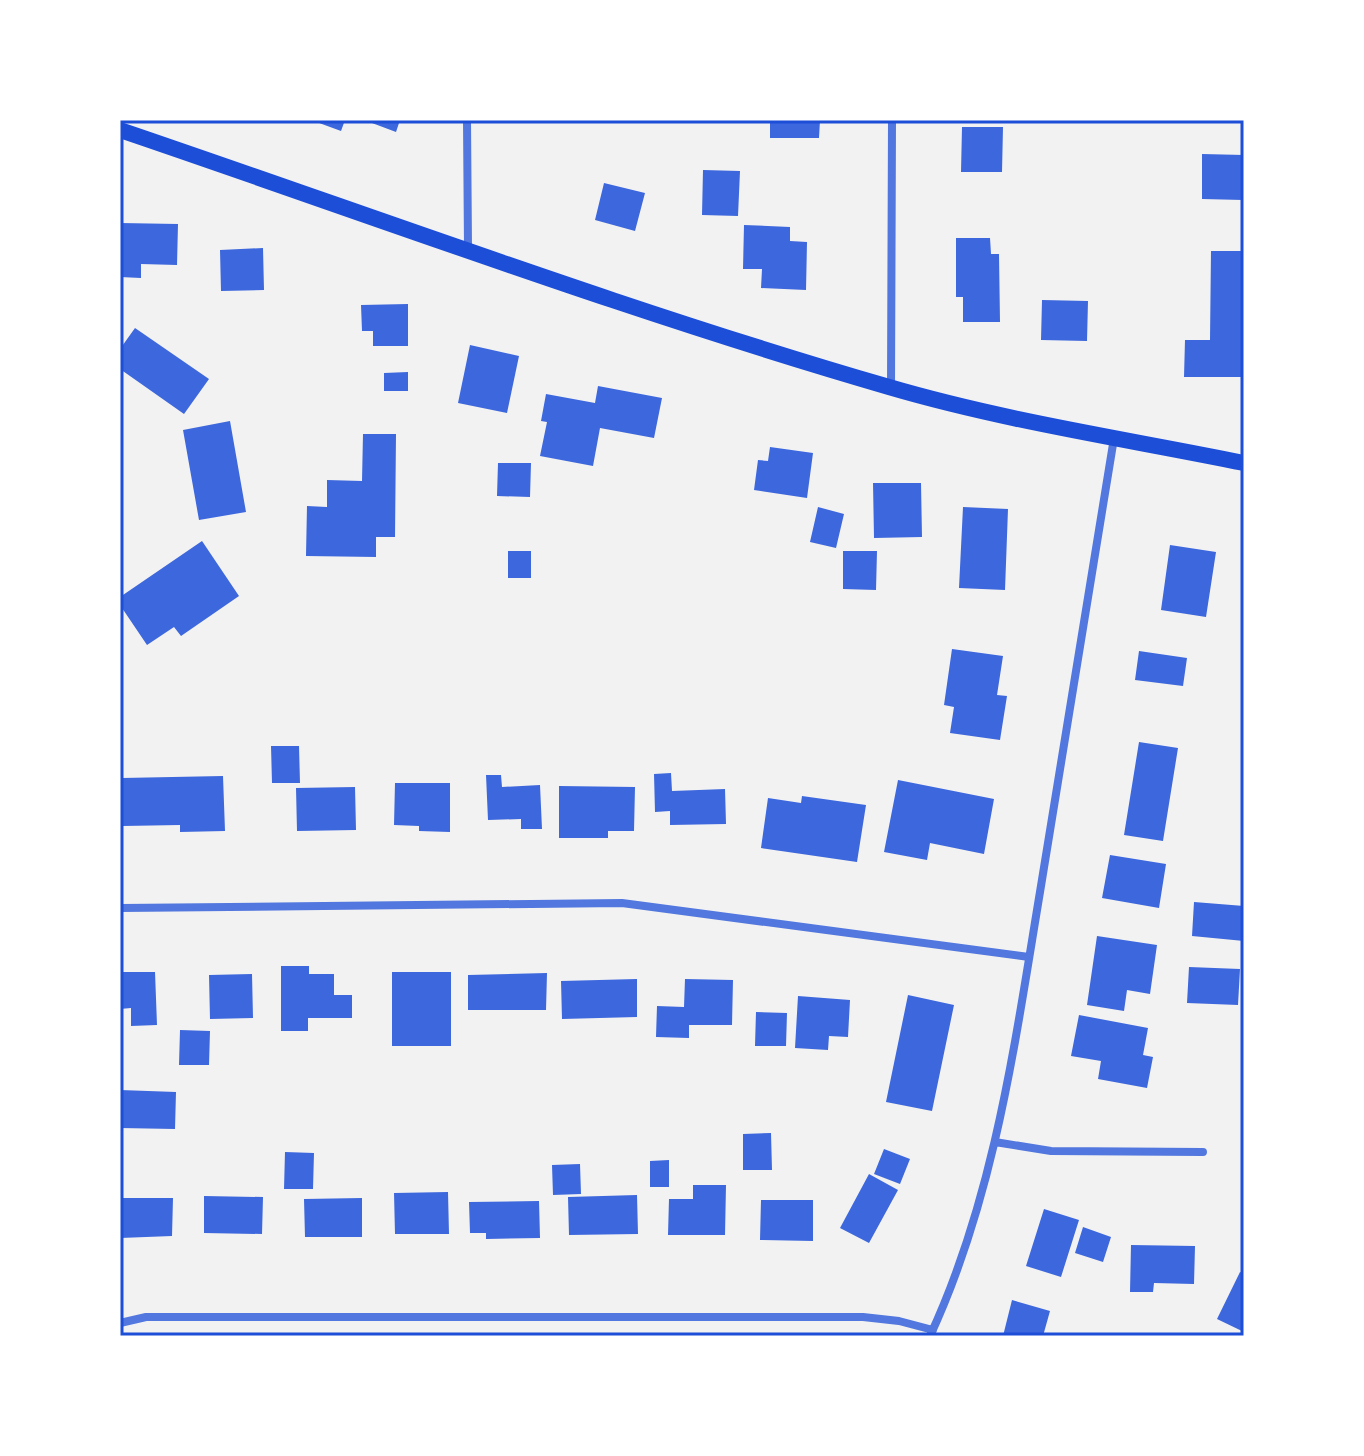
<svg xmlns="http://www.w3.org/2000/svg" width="1364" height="1456" font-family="'Roboto Condensed',sans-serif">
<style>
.building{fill:#3d67dc}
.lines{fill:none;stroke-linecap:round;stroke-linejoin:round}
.minor{stroke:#5277de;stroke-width:8}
.secondary{stroke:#1d4ed8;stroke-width:16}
.neatline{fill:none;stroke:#1d4ed8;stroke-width:3}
</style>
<rect width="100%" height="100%" fill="#f2f2f2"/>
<!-- building -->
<path class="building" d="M 311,120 L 345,120 L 341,131 Z
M 364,120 L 400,120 L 396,132 Z
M 770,120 L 820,120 L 819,138 L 770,138 Z
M 962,127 L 1003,127 L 1002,172 L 961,172 Z
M 1202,154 L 1244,155 L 1243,200 L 1202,199 Z
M 703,170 L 740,171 L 738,216 L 702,215 Z
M 604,183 L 645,193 L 635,231 L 595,220 Z
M 120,223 L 178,224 L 177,265 L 141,264 L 141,278 L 120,277 Z
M 744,225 L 790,227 L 790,241 L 807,242 L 806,290 L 761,288 L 762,269 L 743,269 Z
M 956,238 L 990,238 L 991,254 L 999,254 L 1000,322 L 963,322 L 963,297 L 956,297 Z
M 263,248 L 264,290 L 221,291 L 220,250 Z
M 1211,251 L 1244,251 L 1244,377 L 1184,377 L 1185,340 L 1210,340 Z
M 1042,300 L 1088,301 L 1087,341 L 1041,340 Z
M 408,304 L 408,346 L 373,346 L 373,331 L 362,331 L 361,305 Z
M 135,328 L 209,379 L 184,414 L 120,369 L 120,349 Z
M 470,345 L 519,356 L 507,413 L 458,403 Z
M 408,372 L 408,391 L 384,391 L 384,373 Z
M 598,386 L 662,398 L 654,438 L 600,428 L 593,466 L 540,456 L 547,422 L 541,421 L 546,394 L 595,403 Z
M 230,421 L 246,512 L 199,520 L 183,430 Z
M 363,434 L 396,434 L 395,537 L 376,537 L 376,557 L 306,556 L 307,506 L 327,507 L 327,480 L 362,481 Z
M 770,447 L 813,453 L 807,498 L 754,490 L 758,460 L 768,461 Z
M 498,463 L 531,463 L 530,497 L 497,496 Z
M 873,483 L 921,483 L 922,537 L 874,538 Z
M 818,507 L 844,514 L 836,548 L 810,542 Z
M 963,507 L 1008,509 L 1005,590 L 959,588 Z
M 202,541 L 239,596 L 181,636 L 174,627 L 147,645 L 120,605 L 120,597 Z
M 1170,545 L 1216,552 L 1206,617 L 1161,610 Z
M 508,551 L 531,551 L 531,578 L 508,578 Z
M 843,551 L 877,551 L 876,590 L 843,589 Z
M 952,649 L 1003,656 L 997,695 L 1007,696 L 1000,740 L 950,733 L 954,707 L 944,705 Z
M 1139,651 L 1187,658 L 1183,686 L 1135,680 Z
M 1139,742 L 1178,748 L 1163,841 L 1124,835 Z
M 271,746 L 299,746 L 300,783 L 272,783 Z
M 671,773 L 672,791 L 725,789 L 726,824 L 670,825 L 670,811 L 655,812 L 654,774 Z
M 486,775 L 501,775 L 502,787 L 540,785 L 542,829 L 521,829 L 521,819 L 488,820 Z
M 223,776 L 225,831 L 180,832 L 180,825 L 123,826 L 122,778 Z
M 898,780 L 994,799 L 984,854 L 930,843 L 927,860 L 884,852 Z
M 395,783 L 450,783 L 450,832 L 419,831 L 419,826 L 394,825 Z
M 559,786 L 635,787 L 634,831 L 608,831 L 608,838 L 559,838 Z
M 355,787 L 356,830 L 297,831 L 296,788 Z
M 802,796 L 866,805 L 857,862 L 761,848 L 768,798 L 801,803 Z
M 1110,855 L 1166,864 L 1159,908 L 1102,898 Z
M 1194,902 L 1244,906 L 1244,941 L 1192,936 Z
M 1097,936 L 1157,945 L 1150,994 L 1127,990 L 1124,1011 L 1087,1005 Z
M 281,966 L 309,966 L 309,974 L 334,974 L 334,995 L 352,995 L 352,1018 L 308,1018 L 308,1031 L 281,1031 Z
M 1189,967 L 1240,969 L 1238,1005 L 1187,1003 Z
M 120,972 L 155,972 L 157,1025 L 131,1026 L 131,1008 L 120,1009 Z
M 392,972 L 451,972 L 451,1046 L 392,1046 Z
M 547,973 L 546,1010 L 468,1010 L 468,975 Z
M 252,974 L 253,1018 L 210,1019 L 209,975 Z
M 637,979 L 637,1017 L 562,1019 L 561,981 Z
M 685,979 L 733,980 L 732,1025 L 689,1025 L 689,1038 L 656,1037 L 657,1006 L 684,1007 Z
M 908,995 L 954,1005 L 932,1111 L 886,1102 Z
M 798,996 L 850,1000 L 848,1037 L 829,1036 L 828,1050 L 795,1048 Z
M 756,1012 L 787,1013 L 786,1046 L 755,1046 Z
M 1079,1015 L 1148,1028 L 1143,1055 L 1153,1057 L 1147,1088 L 1098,1079 L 1101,1061 L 1071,1056 Z
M 180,1030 L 210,1031 L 209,1065 L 179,1065 Z
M 120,1090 L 176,1092 L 175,1129 L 120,1128 Z
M 771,1133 L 772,1170 L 743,1170 L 743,1134 Z
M 884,1149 L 910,1159 L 900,1184 L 874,1174 Z
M 285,1152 L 314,1153 L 313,1189 L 284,1189 Z
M 669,1160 L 669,1187 L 650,1187 L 650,1161 Z
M 580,1164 L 581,1194 L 553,1195 L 552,1165 Z
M 869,1174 L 898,1190 L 869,1243 L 840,1228 Z
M 693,1185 L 726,1185 L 725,1235 L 668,1235 L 669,1199 L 693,1199 Z
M 448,1192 L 449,1234 L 395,1234 L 394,1193 Z
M 637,1195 L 638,1234 L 569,1235 L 568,1197 Z
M 204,1196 L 263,1197 L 262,1234 L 204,1233 Z
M 120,1198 L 173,1198 L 172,1236 L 120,1238 Z
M 362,1198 L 362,1237 L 305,1237 L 304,1199 Z
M 761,1200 L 813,1200 L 813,1241 L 760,1240 Z
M 539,1201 L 540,1238 L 486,1239 L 486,1233 L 470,1233 L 469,1202 Z
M 1044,1209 L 1079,1220 L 1061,1277 L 1026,1266 Z
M 1083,1227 L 1111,1237 L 1103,1262 L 1075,1253 Z
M 1131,1245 L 1195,1246 L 1194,1284 L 1154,1283 L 1153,1292 L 1130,1292 Z
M 1240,1272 L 1244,1273 L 1244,1332 L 1217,1319 Z
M 1012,1300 L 1050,1311 L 1043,1336 L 1003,1336 Z"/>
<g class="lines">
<!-- minor -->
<path class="minor" d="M 467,120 L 468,248
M 891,387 L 892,120
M 120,908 L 622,903 L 1029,957
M 995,1142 L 1051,1151 L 1203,1152
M 120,1323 L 146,1317 L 863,1317 L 899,1321 L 933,1330
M 930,1336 C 995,1196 1015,1042 1040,892 C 1065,740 1090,589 1114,438"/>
<!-- secondary -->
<path class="secondary" d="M 120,130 C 376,217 630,312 889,387 C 1005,421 1126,439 1244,463"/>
</g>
<!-- border -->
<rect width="1364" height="1456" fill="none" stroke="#ffffff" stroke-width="244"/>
<rect x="122" y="122" width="1120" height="1212" class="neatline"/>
</svg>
